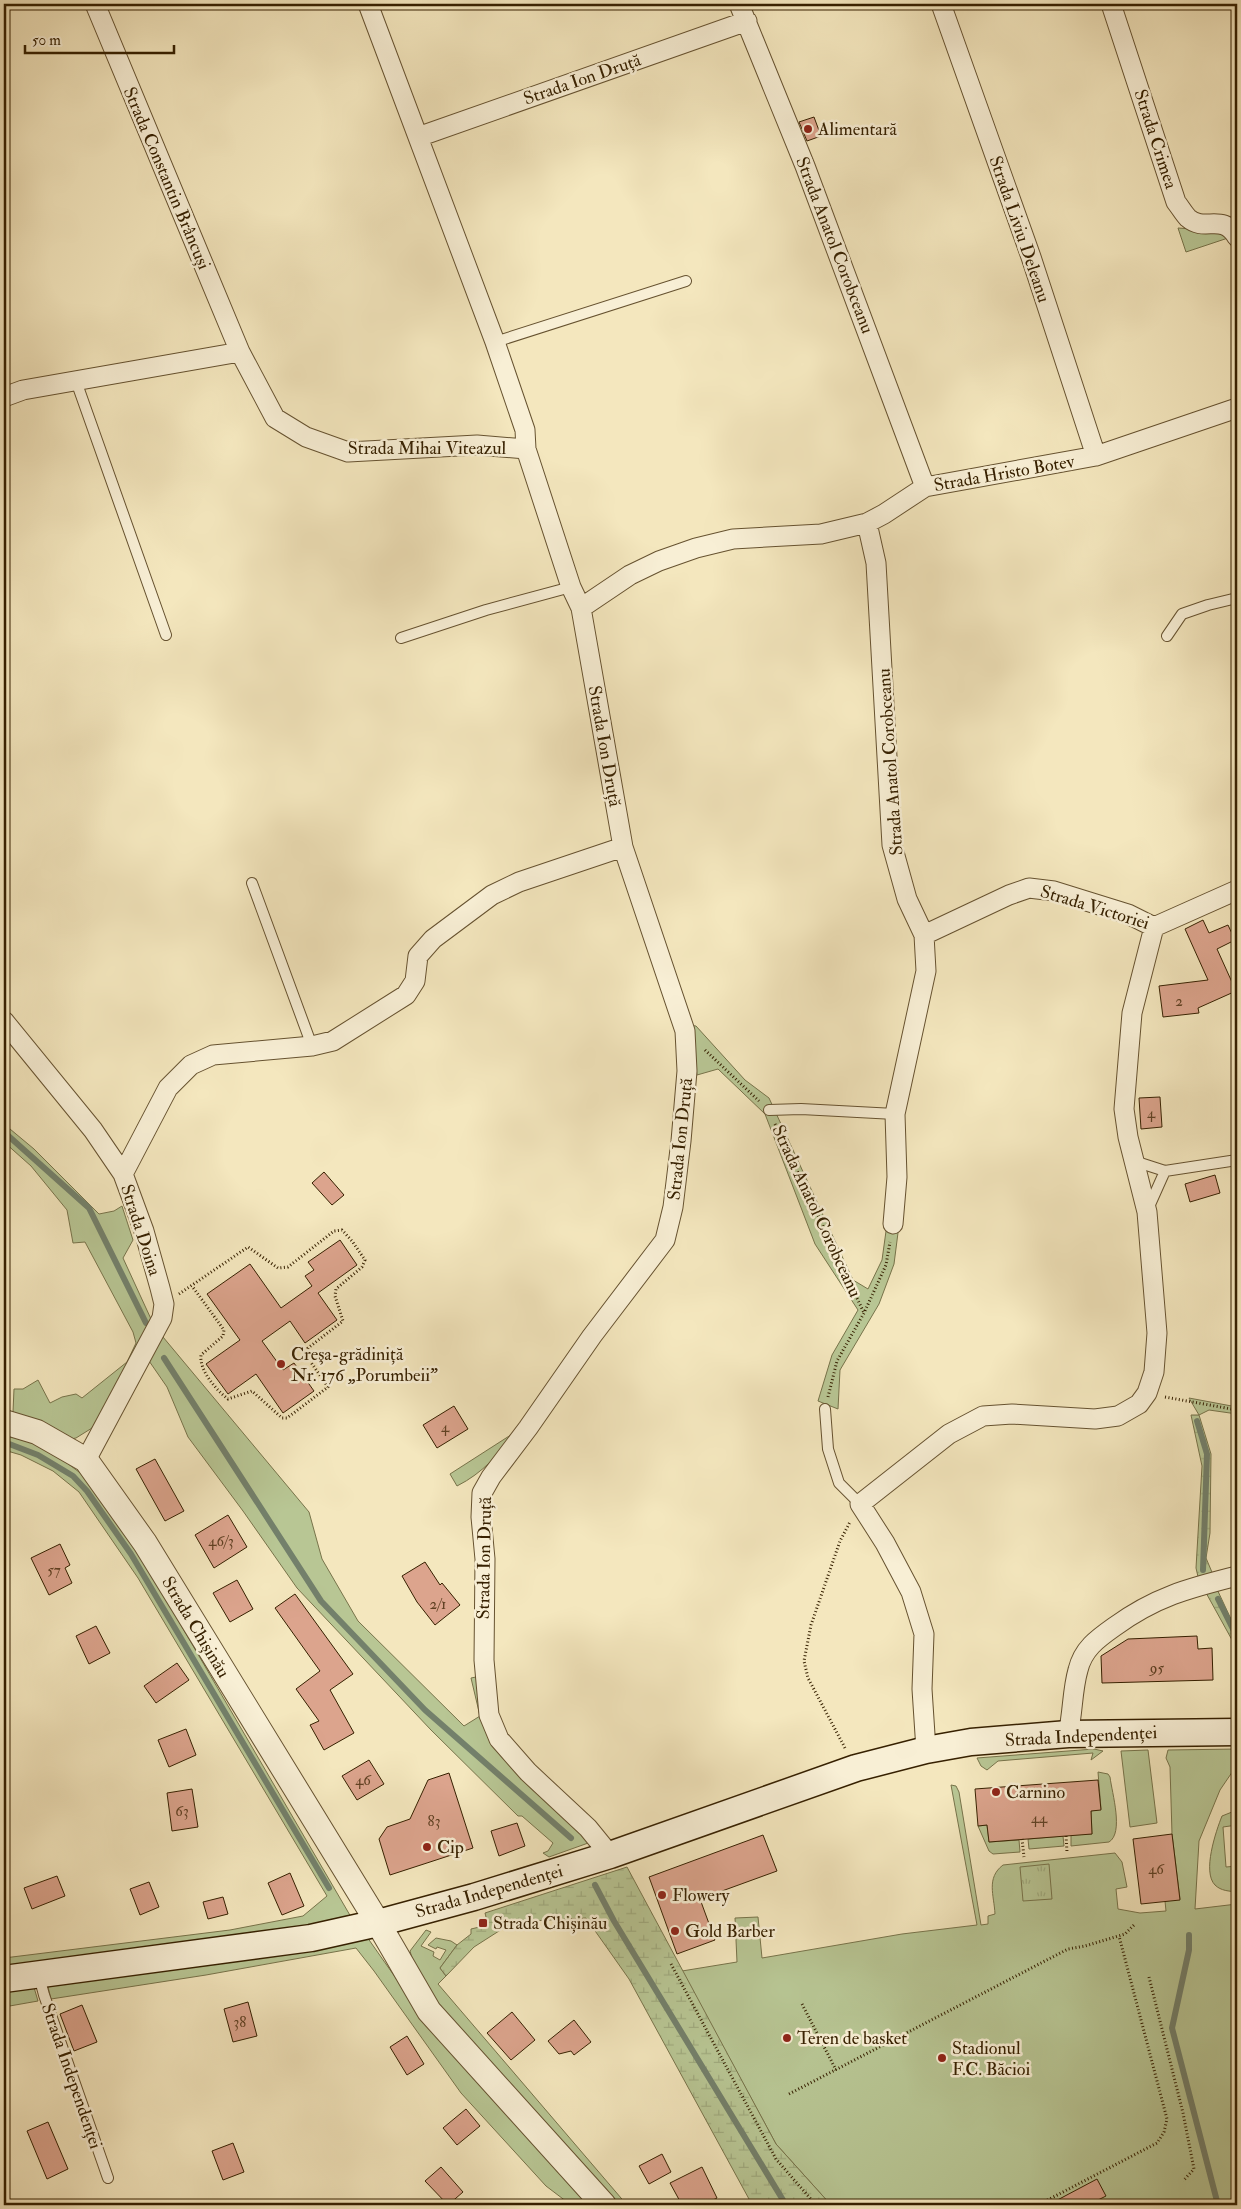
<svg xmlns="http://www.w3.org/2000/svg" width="1241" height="2209" font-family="'IM FELL Double Pica',serif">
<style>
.green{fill:#b8c694;stroke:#77734a}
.wetland{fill:url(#wetland-marsh);stroke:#77734a}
.park{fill:url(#park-tufts);stroke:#77734a}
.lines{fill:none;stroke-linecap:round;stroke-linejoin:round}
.stream{stroke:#73806b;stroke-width:6}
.building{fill:#dca48d;stroke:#362000}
.service-casing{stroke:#665230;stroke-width:12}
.minor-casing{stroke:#665230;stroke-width:21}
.tertiary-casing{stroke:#665230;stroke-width:26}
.secondary-casing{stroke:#362000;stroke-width:29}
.path{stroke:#362000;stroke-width:3;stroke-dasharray:1 2.5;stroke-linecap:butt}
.service{stroke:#f8efd5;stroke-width:10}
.minor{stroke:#f8efd5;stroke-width:19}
.tertiary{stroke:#f8efd5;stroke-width:24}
.secondary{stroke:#f8efd5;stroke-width:26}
.poi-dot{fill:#8f2418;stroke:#f8efd5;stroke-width:2}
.labels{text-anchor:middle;stroke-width:5;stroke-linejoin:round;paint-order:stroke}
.number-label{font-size:15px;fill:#604123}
.street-label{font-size:18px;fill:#362000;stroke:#f8efd5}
.poi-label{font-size:18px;fill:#362000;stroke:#f8efd5;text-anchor:start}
</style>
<defs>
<pattern id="wetland-marsh" width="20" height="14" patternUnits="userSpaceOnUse" patternTransform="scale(1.25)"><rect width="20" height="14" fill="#b8c694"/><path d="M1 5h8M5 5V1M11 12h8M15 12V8" fill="none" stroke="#9faa7e"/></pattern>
<pattern id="park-tufts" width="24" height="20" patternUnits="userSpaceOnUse" patternTransform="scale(1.25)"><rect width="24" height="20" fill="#b8c694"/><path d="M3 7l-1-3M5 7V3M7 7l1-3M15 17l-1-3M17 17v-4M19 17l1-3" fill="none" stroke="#9faa7e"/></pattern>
</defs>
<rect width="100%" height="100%" fill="#f4e7be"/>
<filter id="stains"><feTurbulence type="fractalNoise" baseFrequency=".004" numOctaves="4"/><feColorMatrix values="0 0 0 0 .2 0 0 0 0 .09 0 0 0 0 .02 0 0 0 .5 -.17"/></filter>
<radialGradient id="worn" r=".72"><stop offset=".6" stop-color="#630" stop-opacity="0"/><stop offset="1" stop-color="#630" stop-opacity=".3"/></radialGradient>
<!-- green -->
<path class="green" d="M 1178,228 L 1224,231 L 1231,237 L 1186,252 Z
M 689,1025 L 696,1026 L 745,1080 L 769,1098 L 853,1280 L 868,1289 L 882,1260 L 887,1224 L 899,1225 L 894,1264 L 879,1304 L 840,1370 L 838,1409 L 818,1401 L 832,1355 L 858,1310 L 815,1244 L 765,1114 L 718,1069 L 697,1075 Z
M 4,1124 L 34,1149 L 99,1214 L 114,1211 L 122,1206 L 133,1240 L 123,1258 L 151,1319 L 143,1344 L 92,1428 L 76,1438 L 66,1440 L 13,1412 L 14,1389 L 23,1389 L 38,1380 L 50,1403 L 62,1397 L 76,1394 L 82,1398 L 127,1362 L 136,1343 L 133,1332 L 85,1242 L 73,1243 L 67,1210 L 31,1166 L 4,1142 Z
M 163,1337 L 309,1512 L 322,1559 L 358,1621 L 464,1726 L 480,1716 L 471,1678 L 476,1677 L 486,1721 L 591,1842 L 549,1857 L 543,1853 L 548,1851 L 553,1843 L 522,1816 L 518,1816 L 431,1730 L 297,1588 L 243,1511 L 188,1437 L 167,1387 L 147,1358 Z
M 1189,1398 L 1237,1407 L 1237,1414 L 1209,1410 L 1199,1415 Z
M 4,1431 L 21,1437 L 59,1457 L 87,1478 L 132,1541 L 351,1917 L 295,1931 L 4,1972 L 4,1958 L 230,1930 L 303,1916 L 327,1896 L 138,1578 L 79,1492 L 53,1471 L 21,1455 L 4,1450 Z
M 517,1431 C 500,1453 483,1473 457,1486 L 450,1474 Z
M 1094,1749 L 1103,1751 L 1091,1760 L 1093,1753 L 998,1761 L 987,1770 L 981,1766 L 977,1758 Z
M 1237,1749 L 1237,1765 L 1220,1790 L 1199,1841 L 1195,1909 L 1237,1904 L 1237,2205 L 831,2205 L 776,2144 L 682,1971 L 737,1962 L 735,1918 L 758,1917 L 762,1958 L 902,1934 L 977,1925 L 951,1785 L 956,1786 L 959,1792 L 981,1925 L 988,1924 L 988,1916 L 995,1914 C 994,1895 986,1878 1003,1865 L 1115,1853 L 1122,1862 L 1127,1887 L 1116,1889 L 1118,1909 L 1140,1913 L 1166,1911 L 1165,1901 L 1180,1899 L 1172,1834 L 1170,1767 L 1166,1758 L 1168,1750 Z
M 1148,1750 L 1157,1823 L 1130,1827 L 1121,1751 Z
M 1098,1772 L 1108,1774 L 1110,1777 C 1112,1793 1124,1833 1109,1842 L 1071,1846 L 1071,1835 L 1092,1834 L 1091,1811 L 1101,1809 Z
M 1237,1810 L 1237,1825 L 1223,1827 L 1226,1867 L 1237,1866 L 1237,1892 C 1229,1891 1221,1891 1215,1885 C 1202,1872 1216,1831 1222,1816 Z
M 987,1825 L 989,1842 L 1019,1840 L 1020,1852 L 993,1854 L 989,1851 L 978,1826 Z
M 1063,1836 L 1064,1846 L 1029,1849 L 1028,1839 Z
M 426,1930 L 431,1932 L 421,1946 L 434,1952 L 433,1956 L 440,1960 L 446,1950 L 437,1947 L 436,1949 L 428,1945 L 436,1938 L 451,1941 L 457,1945 L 440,1968 L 446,1976 L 438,1984 L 627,2205 L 618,2205 L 541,2125 L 428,1991 L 414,1965 L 410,1951 Z
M 367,1937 L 433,2031 L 588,2205 L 571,2205 L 546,2186 L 461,2093 L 374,1971 L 356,1948 L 206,1975 L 51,1999 L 47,1983 Z
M 33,1984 L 38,2001 L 4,2007 L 4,1988 Z"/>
<!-- wetland -->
<path class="wetland" d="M 1191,1415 L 1199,1415 L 1211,1454 L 1210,1533 L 1206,1558 L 1214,1577 L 1199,1581 L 1196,1568 L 1202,1466 Z
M 1216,1587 L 1237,1632 L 1237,1649 L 1205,1591 Z
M 627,1867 L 776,2144 L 831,2205 L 755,2205 L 749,2199 L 629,1979 L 586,1918 L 513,1922 L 474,1947 L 446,1976 L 440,1968 L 457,1945 L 471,1934 L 471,1929 L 488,1925 L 485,1913 Z"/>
<!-- park -->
<path class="park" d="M 1049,1864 L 1052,1899 L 1023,1901 L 1020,1867 Z"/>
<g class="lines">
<!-- stream -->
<path class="stream" d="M 4,1132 L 89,1208 L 146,1323
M 164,1358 L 321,1601 L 425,1710 L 571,1838
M 1197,1421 L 1207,1454 L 1203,1570
M 4,1442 L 38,1455 L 73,1476 L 87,1491 L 131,1554 L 329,1888
M 1218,1599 L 1237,1637
M 595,1885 L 614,1921 L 786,2205
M 1189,1935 L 1189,1950 L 1172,2028 L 1218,2205"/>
</g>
<!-- building -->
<path class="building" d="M 814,117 L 821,136 L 807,141 L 799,122 Z
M 1203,920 L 1209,933 L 1228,925 L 1235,940 L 1217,949 L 1236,991 L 1198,1008 L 1199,1013 L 1163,1017 L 1159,986 L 1208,980 L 1185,929 Z
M 1160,1097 L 1162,1127 L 1141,1129 L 1139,1098 Z
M 324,1172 L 344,1195 L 332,1205 L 312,1183 Z
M 1215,1175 L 1220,1193 L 1190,1202 L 1185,1184 Z
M 340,1240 L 357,1265 L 318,1293 L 337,1320 L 305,1343 L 290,1321 L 262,1341 L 283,1370 L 294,1363 L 314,1391 L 283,1413 L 256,1374 L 228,1394 L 206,1364 L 240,1340 L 207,1294 L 250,1264 L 281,1308 L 312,1286 L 305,1276 L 314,1270 L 308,1262 Z
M 454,1406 L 468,1429 L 437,1448 L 423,1425 Z
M 155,1459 L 184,1511 L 165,1521 L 136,1469 Z
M 228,1515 L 247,1547 L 214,1568 L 195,1535 Z
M 60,1544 L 70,1565 L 65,1568 L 72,1583 L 49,1595 L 31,1558 Z
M 425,1562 L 440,1585 L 442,1583 L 460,1605 L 435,1625 L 417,1602 L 402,1576 Z
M 237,1580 L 253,1609 L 230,1622 L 213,1593 Z
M 295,1594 L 353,1674 L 330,1690 L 354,1733 L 324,1750 L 310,1725 L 319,1721 L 296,1689 L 320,1671 L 275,1608 Z
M 96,1626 L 110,1653 L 89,1664 L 76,1636 Z
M 1197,1636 L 1198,1649 L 1212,1648 L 1213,1680 L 1102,1683 L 1101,1656 L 1128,1639 Z
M 177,1663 L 189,1680 L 156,1703 L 144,1686 Z
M 186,1729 L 196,1755 L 169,1767 L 158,1740 Z
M 369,1760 L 384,1784 L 357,1800 L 342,1776 Z
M 449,1773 L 473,1848 L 390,1875 L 379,1839 L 387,1827 L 410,1819 L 428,1780 Z
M 1098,1780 L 1101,1810 L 1091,1811 L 1092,1834 L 989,1842 L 987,1825 L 978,1826 L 975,1789 Z
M 192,1789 L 198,1827 L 172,1831 L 167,1793 Z
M 517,1823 L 525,1846 L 499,1856 L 491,1831 Z
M 1172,1834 L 1180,1900 L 1141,1904 L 1133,1839 Z
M 763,1835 L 777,1871 L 700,1899 L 715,1940 L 677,1954 L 649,1877 Z
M 290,1873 L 304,1906 L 282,1915 L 268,1883 Z
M 57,1876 L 65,1896 L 32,1909 L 24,1888 Z
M 149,1882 L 159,1907 L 140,1915 L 130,1889 Z
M 223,1897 L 228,1914 L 208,1919 L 203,1902 Z
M 248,2002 L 257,2036 L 233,2042 L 224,2009 Z
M 82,2005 L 97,2042 L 74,2051 L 60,2014 Z
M 512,2012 L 535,2040 L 511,2060 L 487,2033 Z
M 574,2020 L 591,2042 L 574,2055 L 571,2051 L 559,2054 L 548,2041 Z
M 407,2036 L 424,2064 L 407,2075 L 390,2047 Z
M 466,2109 L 480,2126 L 457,2145 L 443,2128 Z
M 48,2122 L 68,2169 L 47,2179 L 27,2131 Z
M 233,2143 L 244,2172 L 223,2180 L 212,2151 Z
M 662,2154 L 671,2172 L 649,2184 L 639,2166 Z
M 441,2167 L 463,2192 L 448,2205 L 425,2181 Z
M 702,2167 L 717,2198 L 703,2205 L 682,2205 L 670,2183 Z
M 1097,2179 L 1106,2196 L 1088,2205 L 1048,2205 Z"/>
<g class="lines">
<!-- service casing -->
<g class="service-casing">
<path id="service" d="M 495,342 L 686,281
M 76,381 L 166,635
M 1167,636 L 1182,614 L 1208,605 L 1237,598
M 401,638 L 486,610 L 571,587
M 252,883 L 312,1046
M 769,1110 L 801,1109 L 895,1114
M 1134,1161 L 1165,1171 L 1237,1160
M 1148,1209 L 1165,1171
M 825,1409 L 828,1449 L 839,1483 L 860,1504
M 39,1976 L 44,1995 L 108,2178"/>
</g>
<!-- minor casing -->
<g class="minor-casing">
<path id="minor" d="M 95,4 L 240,352
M 368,4 L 495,342 L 525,430 L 526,449 L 571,587 L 581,608 L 623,847 L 685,1031 L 687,1071 L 681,1141 L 673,1207 L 665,1240 L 592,1336 L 528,1428 L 491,1477 L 482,1493 L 481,1517 L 485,1559 L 484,1660 L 489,1715 L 499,1739 L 528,1772 L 588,1828 L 610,1855
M 739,4 L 805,166 L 925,487
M 941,4 L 1031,257 L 1096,456
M 1111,4 L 1176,202 C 1180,207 1184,214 1188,218 C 1205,233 1222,212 1237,237
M 418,137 L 747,21
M 4,397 L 23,390 L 240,352 L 275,418 L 306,437 L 348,452 L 477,445 L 526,449
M 867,523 L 876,563 L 892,845 L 907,899 L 924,935 L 926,971 L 895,1114 L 897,1177 L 893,1224
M 581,608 L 630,575 L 659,561 L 696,548 L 733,539 L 821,534 L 867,523 L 884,514 L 925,487 L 1096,456 L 1237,408
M 1154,927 L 1237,890
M 924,935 L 1009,895 L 1029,888 L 1054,891 L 1128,914 L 1154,927
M 4,1021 L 93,1130 L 123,1174 L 144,1231 L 160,1288 L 164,1304 L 162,1318 L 86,1460
M 123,1174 L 168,1088 L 191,1065 L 213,1055 L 312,1046 L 333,1041 L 406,995 L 415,981 L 418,956 L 433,939 L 492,895 L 519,882 L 623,847
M 1068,1734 C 1073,1713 1072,1691 1078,1670 C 1083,1649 1097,1639 1114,1627 C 1155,1597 1189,1588 1237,1576
M 926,1750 L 922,1689 L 924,1634 L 911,1592 L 885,1543 L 860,1504 L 949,1434 L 983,1416 L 1012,1414 L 1095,1419 L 1118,1416 L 1139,1404 L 1147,1393 L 1154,1372 L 1157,1333 L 1147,1212 L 1128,1137 L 1124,1109 L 1132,1013 L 1154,927"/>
</g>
<!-- tertiary casing -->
<g class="tertiary-casing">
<path id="tertiary" d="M 4,1422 L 37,1432 L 86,1460 L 145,1543 L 378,1923 L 429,2011 L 604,2205"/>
</g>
<!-- secondary casing -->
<g class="secondary-casing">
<path id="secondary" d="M 4,1979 L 311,1938 L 378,1923 L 474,1897 L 610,1855 L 856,1768 L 926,1750 L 971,1742 L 1068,1734 L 1237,1732"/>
</g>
<!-- path -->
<path class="path" d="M 705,1050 L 759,1101
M 775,1124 L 864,1313
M 179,1294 L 248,1247 L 278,1268 L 288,1267 L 334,1231 L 342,1230 L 352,1241 L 365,1260 L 362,1267 L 336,1289 L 335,1296 L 343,1321 L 308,1348 L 306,1355 L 328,1387 L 287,1418 L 282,1418 L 252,1391 L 228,1399 C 216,1390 199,1370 201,1355 L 223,1336 L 224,1330 L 192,1286
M 828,1397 L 837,1361 L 864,1313 L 886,1265 L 890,1242
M 1165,1397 L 1237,1410
M 845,1748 L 808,1678 L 804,1661 L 811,1625 L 840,1541 L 850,1522
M 1066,1836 L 1067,1852
M 1022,1839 L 1024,1857
M 671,1964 L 776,2159 L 816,2205
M 1149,1977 L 1183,2113 L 1194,2169 L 1183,2181
M 802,2004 L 836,2070
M 789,2094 L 1068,1949 L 1085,1946 L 1125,1934 L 1135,1924
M 1038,2205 L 1157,2143 L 1164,2132 L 1167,2119 L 1119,1936"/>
<!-- service -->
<use href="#service" class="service"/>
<!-- minor -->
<use href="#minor" class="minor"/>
<!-- tertiary -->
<use href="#tertiary" class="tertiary"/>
<!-- secondary -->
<use href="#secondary" class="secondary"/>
</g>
<!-- markers -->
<g class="poi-dot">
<circle cx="808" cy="129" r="5"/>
<circle cx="281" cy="1364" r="5"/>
<circle cx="996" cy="1792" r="5"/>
<circle cx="427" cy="1847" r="5"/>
<circle cx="662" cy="1895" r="5"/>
<rect x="478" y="1918" width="10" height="10" rx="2.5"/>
<circle cx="675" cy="1931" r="5"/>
<circle cx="787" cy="2038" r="5"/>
<circle cx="942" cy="2058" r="5"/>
</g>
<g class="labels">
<!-- number labels -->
<g class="number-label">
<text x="1179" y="1006">2</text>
<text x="1151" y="1118">4</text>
<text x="445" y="1432">4</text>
<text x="221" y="1546">46/3</text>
<text x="54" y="1575">57</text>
<text x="438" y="1609">2/1</text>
<text x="1157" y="1673">95</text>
<text x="363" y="1785">46</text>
<text x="182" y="1816">63</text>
<text x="1039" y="1823">44</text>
<text x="434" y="1826">83</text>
<text x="1156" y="1874">46</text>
<text x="240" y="2027">38</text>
</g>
<!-- street labels -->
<g class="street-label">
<text transform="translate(582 79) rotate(-19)" y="6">Strada Ion Druță</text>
<text transform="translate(1156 139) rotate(72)" y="6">Strada Crimea</text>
<text transform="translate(167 178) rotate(67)" y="6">Strada Constantin Brâncuși</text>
<text transform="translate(1020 229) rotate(71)" y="6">Strada Liviu Deleanu</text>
<text transform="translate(835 245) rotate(69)" y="6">Strada Anatol Corobceanu</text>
<text x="427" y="454">Strada Mihai Viteazul</text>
<text transform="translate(1004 473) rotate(-10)" y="6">Strada Hristo Botev</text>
<text transform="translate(605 746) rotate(80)" y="6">Strada Ion Druță</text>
<text transform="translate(890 762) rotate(-94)" y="6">Strada Anatol Corobceanu</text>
<text transform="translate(1095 907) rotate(17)" y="6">Strada Victoriei</text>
<text transform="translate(680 1139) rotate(-84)" y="6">Strada Ion Druță</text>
<text transform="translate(817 1211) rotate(65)" y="6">Strada Anatol Corobceanu</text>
<text transform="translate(141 1230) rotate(72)" y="6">Strada Doina</text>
<text transform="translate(484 1558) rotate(-89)" y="6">Strada Ion Druță</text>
<text transform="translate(196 1627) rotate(59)" y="6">Strada Chișinău</text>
<text transform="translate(1081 1736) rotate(-3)" y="6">Strada Independenței</text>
<text transform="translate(489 1891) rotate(-16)" y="6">Strada Independenței</text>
<text transform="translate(72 2076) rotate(71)" y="6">Strada Independenței</text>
</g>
<!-- poi labels -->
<g class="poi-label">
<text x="818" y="135">Alimentară</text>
<text x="291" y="1360">Creşa-grădiniţă<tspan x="291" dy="21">Nr. 176 „Porumbeii”</tspan></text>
<text x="1006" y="1798">Carnino</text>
<text x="437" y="1853">Cip</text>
<text x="672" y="1901">Flowery</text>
<text x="493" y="1929">Strada Chișinău</text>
<text x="685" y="1937">Gold Barber</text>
<text x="797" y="2044">Teren de basket</text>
<text x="952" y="2054">Stadionul<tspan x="952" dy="21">F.C. Băcioi</tspan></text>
</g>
</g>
<!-- margin -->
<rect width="1241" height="2209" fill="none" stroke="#f4e7be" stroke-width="20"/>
<rect x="5" y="5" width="1231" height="2199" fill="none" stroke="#362000" stroke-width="2.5"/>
<rect x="10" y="10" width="1221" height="2189" fill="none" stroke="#362000"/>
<!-- scale -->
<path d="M25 45v8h149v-8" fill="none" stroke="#362000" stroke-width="2.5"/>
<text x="32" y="45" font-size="15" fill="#362000" stroke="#f8efd5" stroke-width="4" paint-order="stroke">50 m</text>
<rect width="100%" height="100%" filter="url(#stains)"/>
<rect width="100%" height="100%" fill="url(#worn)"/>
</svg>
